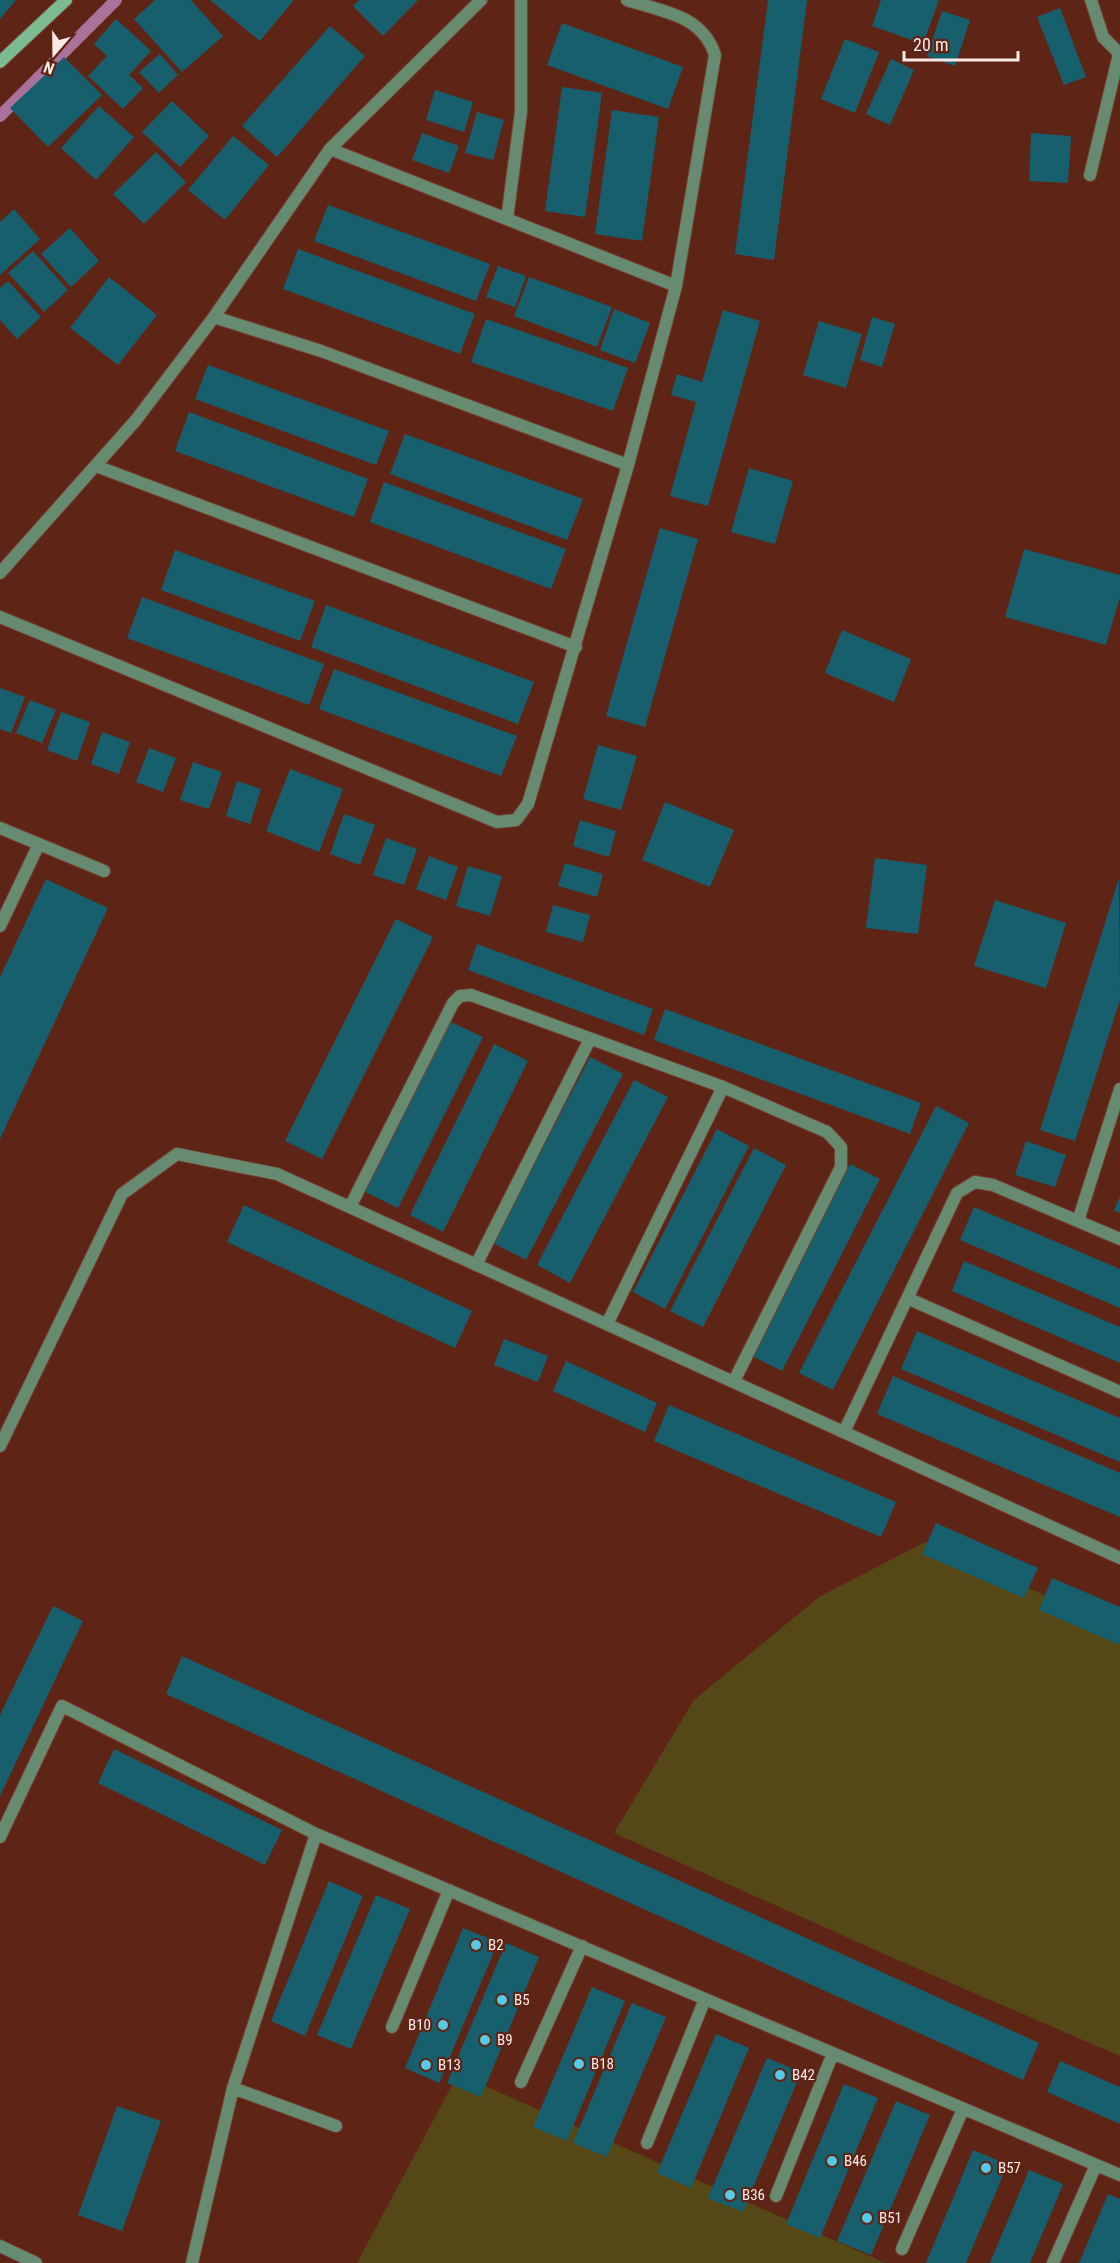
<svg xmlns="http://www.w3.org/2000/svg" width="1120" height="2263" font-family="'Roboto Condensed',sans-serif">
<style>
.green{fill:#554816}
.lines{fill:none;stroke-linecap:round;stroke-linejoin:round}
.stream{stroke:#aa729b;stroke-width:12}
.building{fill:#185f6d}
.minor-casing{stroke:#744033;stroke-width:14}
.secondary-casing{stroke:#744033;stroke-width:14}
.minor{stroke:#668b71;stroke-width:12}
.secondary{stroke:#7cba91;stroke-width:12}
.poi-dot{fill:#57c9e2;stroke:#5e2416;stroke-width:2}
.labels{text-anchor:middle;stroke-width:4.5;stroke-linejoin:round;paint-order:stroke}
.poi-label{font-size:15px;fill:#faeae6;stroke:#5e2416;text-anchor:start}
</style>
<rect width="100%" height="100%" fill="#5e2416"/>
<!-- green -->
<path class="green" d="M 925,1542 L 1120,1629 L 1120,2056 L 893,1958 L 614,1833 L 694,1700 L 819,1597 Z
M 458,2074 L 885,2263 L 357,2263 Z"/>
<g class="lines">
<!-- stream -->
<path class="stream" d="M 0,116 L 116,0"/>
</g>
<!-- building -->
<path class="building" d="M 0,0 L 16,0 L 0,19 Z
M 155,0 L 191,0 L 223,36 L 182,72 L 134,19 Z
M 210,0 L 292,0 L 293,1 L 260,41 Z
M 359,0 L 418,0 L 383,36 L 353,6 Z
M 768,0 L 807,0 L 774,260 L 735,254 Z
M 881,0 L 939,0 L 923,44 L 872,26 Z
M 1060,8 L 1086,77 L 1064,85 L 1037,17 Z
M 942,11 L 970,20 L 955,66 L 927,56 Z
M 116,19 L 151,51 L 129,75 L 143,88 L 123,109 L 88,76 L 107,56 L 94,44 Z
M 562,23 L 683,67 L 668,109 L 547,65 Z
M 330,26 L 365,56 L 277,157 L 242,126 Z
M 845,39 L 879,52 L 855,113 L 821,99 Z
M 160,54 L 178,75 L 159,93 L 139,72 Z
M 64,57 L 102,95 L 48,147 L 10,108 Z
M 891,59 L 914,70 L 890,125 L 866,114 Z
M 562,87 L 602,93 L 585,217 L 545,211 Z
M 435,90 L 473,102 L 464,132 L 426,120 Z
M 172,101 L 209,136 L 180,167 L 142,132 Z
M 99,106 L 134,137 L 96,180 L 61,148 Z
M 612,110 L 659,117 L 642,241 L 595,234 Z
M 477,112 L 504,120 L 493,160 L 465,153 Z
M 422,133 L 459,146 L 449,173 L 412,160 Z
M 1031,133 L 1071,136 L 1068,183 L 1029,181 Z
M 233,136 L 269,165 L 225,220 L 188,190 Z
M 156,152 L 186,182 L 144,224 L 113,194 Z
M 328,205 L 490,264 L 476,301 L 314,241 Z
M 14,209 L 40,239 L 0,275 L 0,222 Z
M 70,228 L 99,261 L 71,287 L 41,254 Z
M 298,249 L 475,314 L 460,354 L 283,289 Z
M 33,251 L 68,290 L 44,312 L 8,273 Z
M 498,266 L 526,276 L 515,307 L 486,297 Z
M 109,277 L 157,315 L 118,365 L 70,328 Z
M 529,277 L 612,307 L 597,347 L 514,316 Z
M 8,281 L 41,317 L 17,339 L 0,320 L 0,288 Z
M 614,309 L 650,323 L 635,363 L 600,350 Z
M 723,310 L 760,321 L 708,506 L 670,496 L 696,402 L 671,395 L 677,374 L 702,382 Z
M 872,317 L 895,324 L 882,367 L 860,360 Z
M 486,319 L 628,368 L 613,411 L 471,362 Z
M 819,321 L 862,334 L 846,388 L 803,375 Z
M 208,365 L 389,431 L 376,465 L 195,399 Z
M 189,412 L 368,479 L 354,517 L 175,451 Z
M 405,434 L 583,499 L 567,540 L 390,474 Z
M 749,468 L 793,481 L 775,544 L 731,532 Z
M 384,482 L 566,549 L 551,589 L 370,522 Z
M 660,528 L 698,539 L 645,727 L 606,716 Z
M 1024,549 L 1120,575 L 1120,597 L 1106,645 L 1005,617 Z
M 175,550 L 315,601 L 300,641 L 161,590 Z
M 142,597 L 324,664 L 309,705 L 127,638 Z
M 326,605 L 534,682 L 518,724 L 311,647 Z
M 842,630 L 911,659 L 894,702 L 825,673 Z
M 334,669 L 517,736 L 501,776 L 319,709 Z
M 0,688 L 25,697 L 11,733 L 0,729 Z
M 30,700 L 56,710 L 42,743 L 16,733 Z
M 61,712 L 90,722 L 77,761 L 47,750 Z
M 102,732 L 130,742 L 119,774 L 91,764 Z
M 598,745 L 637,756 L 621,810 L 583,799 Z
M 149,748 L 176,758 L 163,792 L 136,782 Z
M 193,762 L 222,772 L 209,809 L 180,800 Z
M 290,769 L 343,789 L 319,852 L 266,831 Z
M 237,781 L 261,789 L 250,824 L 226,816 Z
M 665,802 L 734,830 L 710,887 L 642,860 Z
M 344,814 L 375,825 L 360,865 L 330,854 Z
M 580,820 L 616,831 L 609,857 L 573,846 Z
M 386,838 L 417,849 L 404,885 L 373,875 Z
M 429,856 L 458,867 L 446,900 L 416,889 Z
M 875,858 L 927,865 L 918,934 L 866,928 Z
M 565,863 L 603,874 L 597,897 L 558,886 Z
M 468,866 L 502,876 L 490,916 L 456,906 Z
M 1119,878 L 1120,1000 L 1075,1141 L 1040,1130 Z
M 46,879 L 108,908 L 0,1139 L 0,977 Z
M 995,900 L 1066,923 L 1046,988 L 974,966 Z
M 553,905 L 590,915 L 583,942 L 546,932 Z
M 396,919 L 433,937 L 322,1159 L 285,1141 Z
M 477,944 L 653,1009 L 644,1035 L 468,970 Z
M 665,1009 L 921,1103 L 910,1134 L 654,1040 Z
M 449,1021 L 483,1037 L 398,1208 L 365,1192 Z
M 494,1044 L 528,1061 L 443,1232 L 410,1215 Z
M 590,1057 L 623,1074 L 526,1260 L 493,1243 Z
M 634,1080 L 668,1097 L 570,1283 L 537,1265 Z
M 936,1106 L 969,1123 L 833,1390 L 799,1373 Z
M 717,1129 L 749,1146 L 665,1309 L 633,1292 Z
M 1026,1141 L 1066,1155 L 1055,1187 L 1015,1175 Z
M 754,1148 L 786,1165 L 703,1327 L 670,1311 Z
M 850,1164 L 880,1179 L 782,1371 L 752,1356 Z
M 1120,1196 L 1120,1213 L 1114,1210 Z
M 244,1205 L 472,1311 L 455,1348 L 227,1242 Z
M 974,1207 L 1120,1269 L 1120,1308 L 960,1240 Z
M 964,1261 L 1120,1327 L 1120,1363 L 952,1291 Z
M 917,1331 L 1120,1418 L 1120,1462 L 901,1369 Z
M 504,1339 L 548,1356 L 538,1382 L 494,1365 Z
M 566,1361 L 657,1403 L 645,1432 L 553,1391 Z
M 893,1376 L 1120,1473 L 1120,1517 L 877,1414 Z
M 669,1405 L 896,1502 L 881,1537 L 654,1441 Z
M 936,1523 L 1038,1568 L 1024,1598 L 922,1554 Z
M 1052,1578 L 1120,1607 L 1120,1645 L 1039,1610 Z
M 53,1606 L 83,1621 L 0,1796 L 0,1715 Z
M 182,1656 L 1039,2043 L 1023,2080 L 166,1694 Z
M 114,1749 L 282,1830 L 265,1865 L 98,1783 Z
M 329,1881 L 363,1896 L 305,2036 L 271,2021 Z
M 376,1895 L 410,1909 L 351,2049 L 317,2035 Z
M 463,1928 L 498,1942 L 439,2083 L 405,2068 Z
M 506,1943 L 539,1957 L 481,2097 L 447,2083 Z
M 592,1987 L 625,2001 L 567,2141 L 533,2127 Z
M 632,2003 L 666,2017 L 607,2157 L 573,2143 Z
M 716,2034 L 749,2048 L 691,2188 L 657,2173 Z
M 767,2058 L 801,2072 L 743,2212 L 708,2198 Z
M 1060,2061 L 1120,2087 L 1120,2124 L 1047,2092 Z
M 844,2084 L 878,2098 L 820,2238 L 786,2224 Z
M 896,2101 L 930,2115 L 871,2255 L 837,2241 Z
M 117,2106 L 161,2121 L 122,2231 L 78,2215 Z
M 973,2150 L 1007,2164 L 999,2185 L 966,2263 L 926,2263 Z
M 1029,2170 L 1063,2184 L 1055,2204 L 1030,2263 L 990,2263 Z
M 1108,2194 L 1120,2199 L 1120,2260 L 1119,2263 L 1079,2263 Z"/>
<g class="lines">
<!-- minor casing -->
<g class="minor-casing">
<path id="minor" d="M 1091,0 L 1103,37 L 1120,54
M 330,149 L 676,286
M 1090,175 L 1119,54
M 507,219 L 521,112 L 521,0
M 214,317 L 321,351 L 628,465
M 96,466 L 576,647
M 0,573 L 136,420 L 214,317 L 330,149 L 481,0
M 0,617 L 497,822 L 516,820 L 528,804 L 628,465 L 676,286 L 715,55 C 702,15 664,12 627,0
M 0,828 L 104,871
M 0,926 L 39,844
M 350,1207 L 453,1003 L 460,996 L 471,995 L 723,1087 L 827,1132 L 841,1147 L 841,1167 L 734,1381
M 1078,1221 L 1120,1089
M 476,1265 L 590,1039
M 909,1299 L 1120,1392
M 607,1324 L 723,1087
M 844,1432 L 957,1193 L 975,1182 L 993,1185 L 1120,1239
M 0,1446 L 122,1194 L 177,1154 L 277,1174 L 1120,1558
M 0,1837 L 62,1706 L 316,1834 L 1120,2175
M 392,2027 L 449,1890
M 521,2082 L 582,1946
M 233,2088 L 336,2126
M 647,2143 L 705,1999
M 776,2196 L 833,2053
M 0,2246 L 36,2263
M 902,2249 L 963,2109
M 192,2263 L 233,2088 L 316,1834
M 1053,2263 L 1096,2165"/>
</g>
<!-- secondary casing -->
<g class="secondary-casing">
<path id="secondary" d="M 0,62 L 66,0"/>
</g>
<!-- minor -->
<use href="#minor" class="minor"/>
<!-- secondary -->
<use href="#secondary" class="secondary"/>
</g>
<!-- markers -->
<g class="poi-dot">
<circle cx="476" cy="1945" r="6"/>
<circle cx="502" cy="2000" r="6"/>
<circle cx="443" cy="2025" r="6"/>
<circle cx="485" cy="2040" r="6"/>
<circle cx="579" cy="2064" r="6"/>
<circle cx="426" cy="2065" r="6"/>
<circle cx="780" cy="2075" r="6"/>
<circle cx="832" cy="2161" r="6"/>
<circle cx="986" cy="2168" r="6"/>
<circle cx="730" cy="2195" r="6"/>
<circle cx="867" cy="2218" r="6"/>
</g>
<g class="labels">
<!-- poi labels -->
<g class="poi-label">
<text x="488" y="1950">B2</text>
<text x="514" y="2005">B5</text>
<text x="431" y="2030" text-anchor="end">B10</text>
<text x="497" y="2045">B9</text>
<text x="591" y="2069">B18</text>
<text x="438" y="2070">B13</text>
<text x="792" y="2080">B42</text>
<text x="844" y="2166">B46</text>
<text x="998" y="2173">B57</text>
<text x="742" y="2200">B36</text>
<text x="879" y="2223">B51</text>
</g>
</g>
<!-- north arrow -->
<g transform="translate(54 54) rotate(200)" stroke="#5e2416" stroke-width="4.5" paint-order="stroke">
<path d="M0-4.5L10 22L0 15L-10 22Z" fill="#faeae6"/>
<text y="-9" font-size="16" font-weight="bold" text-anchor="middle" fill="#faeae6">N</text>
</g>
<!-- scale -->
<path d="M904 51v9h114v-9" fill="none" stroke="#faeae6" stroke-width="3"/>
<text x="913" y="51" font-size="18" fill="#faeae6" stroke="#5e2416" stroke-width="4.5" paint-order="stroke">20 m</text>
</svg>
